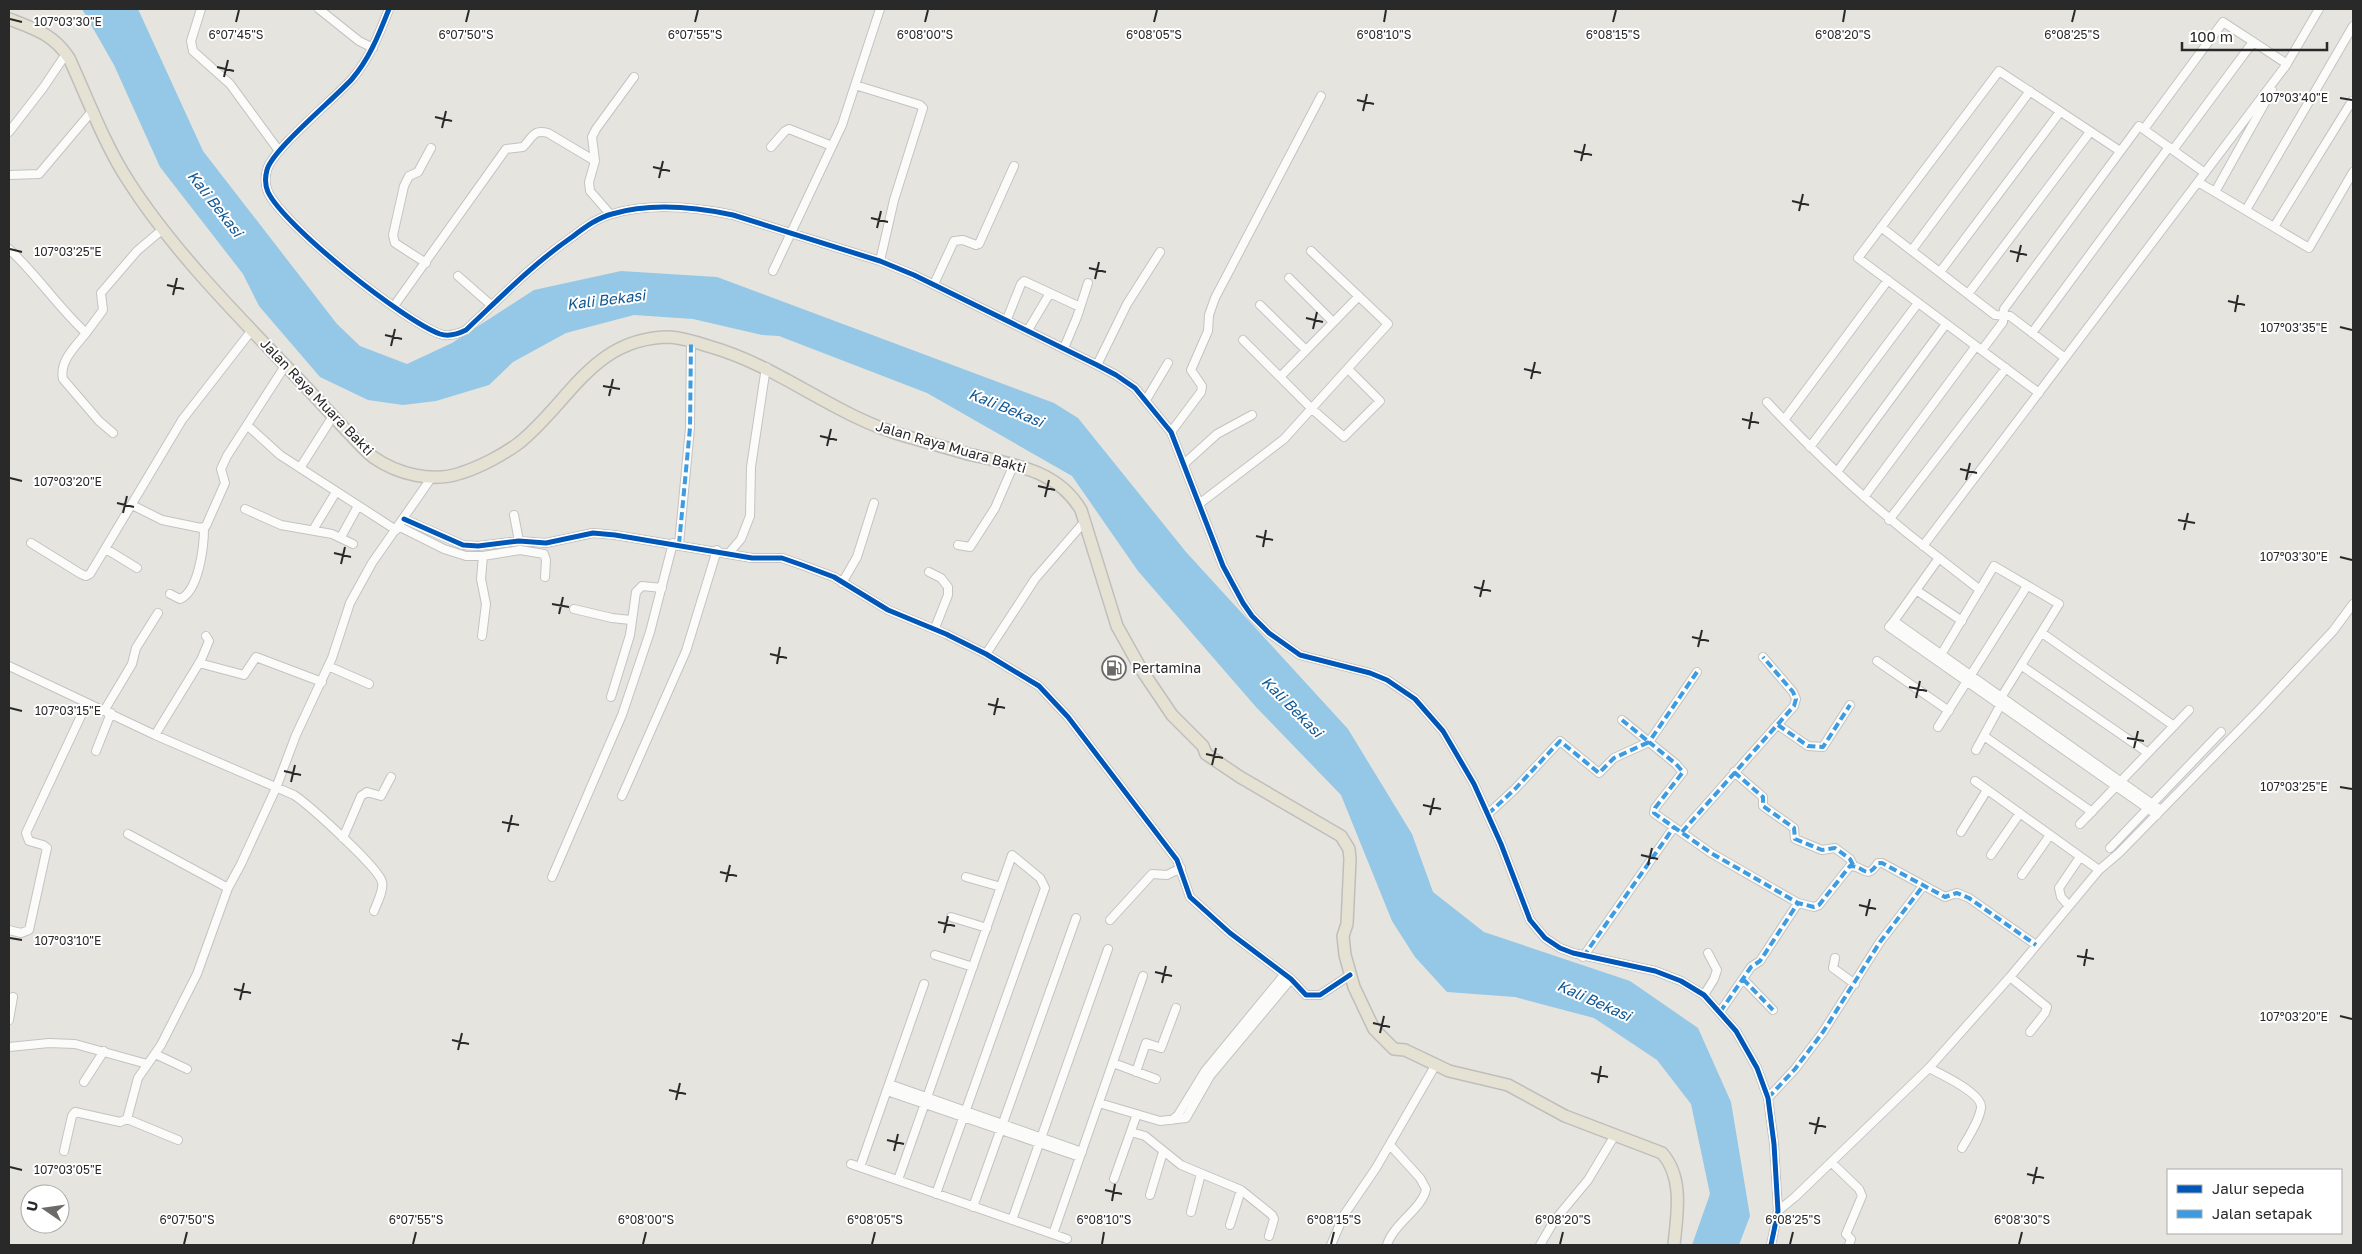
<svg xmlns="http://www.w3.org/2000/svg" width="2362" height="1254" font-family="'Golos Text',sans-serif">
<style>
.water{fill:#94c8e6}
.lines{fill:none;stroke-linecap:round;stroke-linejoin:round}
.street-casing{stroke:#c4c3c3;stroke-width:10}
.primary-casing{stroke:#bfbebc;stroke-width:14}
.street{stroke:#fbfbfa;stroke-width:8}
.primary{stroke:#e5e2d3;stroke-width:11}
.quiet{stroke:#3d9ce1;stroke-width:4;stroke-dasharray:8 4;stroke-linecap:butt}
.cycleway-casing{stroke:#fff;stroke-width:8}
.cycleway{stroke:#0057b8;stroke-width:5}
.ticks{fill:none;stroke:#292929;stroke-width:2}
.labels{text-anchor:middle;stroke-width:4;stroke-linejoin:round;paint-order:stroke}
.street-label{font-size:14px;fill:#292929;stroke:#fff}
.poi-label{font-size:14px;fill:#292929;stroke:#fff;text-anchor:start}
.water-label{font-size:15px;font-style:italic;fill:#125893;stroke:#fff}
.ticks-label{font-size:12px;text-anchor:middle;fill:#292929;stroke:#fff;stroke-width:4;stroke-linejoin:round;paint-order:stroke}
</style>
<rect width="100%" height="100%" fill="#e6e4de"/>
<!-- water -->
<path class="water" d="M 82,9 L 138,9 L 203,151 L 337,324 L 360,346 L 407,364 L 452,343 L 534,290 L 621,271 L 717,277 L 1054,403 L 1078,418 L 1186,552 L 1348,729 L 1412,834 L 1433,892 L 1484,932 L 1630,981 L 1698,1028 L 1731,1102 L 1750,1216 L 1739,1245 L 1692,1245 L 1710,1194 L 1691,1104 L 1657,1060 L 1594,1018 L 1515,997 L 1447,992 L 1415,957 L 1392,921 L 1341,795 L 1256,707 L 1138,571 L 1072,476 L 927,393 L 779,336 L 762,335 L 693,319 L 634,315 L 566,333 L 513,362 L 489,385 L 436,401 L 403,405 L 368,400 L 320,377 L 259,306 L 243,274 L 160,167 L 114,65 Z"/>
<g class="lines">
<!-- street casing -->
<g class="street-casing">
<path id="street" d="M 201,9 L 191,41 L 193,51 L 230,84 L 279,151
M 319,9 L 359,41 L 373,48
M 389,9 C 379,34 370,58 352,79 C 335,98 272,150 267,170 C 265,177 265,185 268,192 C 284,226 404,321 440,334 C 449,337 458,334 466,330 C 501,297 533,264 572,237 C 584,228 597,218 612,214 C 649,203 695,207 733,215 L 880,261 L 914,275 L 1097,365 L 1116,375 L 1135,388 L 1171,432 L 1223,566 L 1243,603 L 1252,616 L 1269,633 L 1300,655 L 1370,673 L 1387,680 L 1415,699 L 1443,731 L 1474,784 L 1501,844 L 1530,920 L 1545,938 L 1560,948 L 1573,953 L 1655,971 L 1681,981 L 1704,995 L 1736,1031 L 1757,1068 L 1768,1098 L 1774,1144 L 1778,1211 L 1771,1245
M 2285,67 L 2319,9
M 855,85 L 920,105 L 923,108 L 894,200 L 880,261
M 9,132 L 43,88 L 66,54
M 771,147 L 785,131 L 789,129 L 832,146
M 2173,150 L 2253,42
M 9,175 L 39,174 L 93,110
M 2198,182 L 2309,248 L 2353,172
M 2215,192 L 2272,90
M 2246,210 L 2353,26
M 610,214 L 590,191 L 589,182 L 595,161 L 592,137 L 596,129 L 634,77
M 1881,227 L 1995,315 L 2010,316 L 2065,358
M 2274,227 L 2352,101
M 9,249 C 37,275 58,307 86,333 L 103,310 L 101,293 L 137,251 L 163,229
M 1912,250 L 2030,91
M 426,263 L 395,243 L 393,235 L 404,186 L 409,176 L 418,172 L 431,148
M 773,271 L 842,125 L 880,9
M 1940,272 L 2060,112
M 458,276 L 491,305
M 1289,278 L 1333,322
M 934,284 L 954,241 L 963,240 L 976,245 L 979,244 L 1014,166
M 1968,294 L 2090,132
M 1260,305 L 1306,350
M 394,306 L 506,149 L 523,147 C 533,137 533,129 548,133 L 595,161
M 1007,319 L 1021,284 L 1024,281 L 1080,307
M 1028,330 L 1050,293
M 86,333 C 76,346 59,361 63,379 L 99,421 L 113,433
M 2032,333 L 2169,147
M 1243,340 L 1312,409 L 1344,437 L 1380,401 L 1348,369
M 1064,348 L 1077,317 L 1088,283
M 1982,350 L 2003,322 L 2004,309 L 2139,126 L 2205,173
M 1097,365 L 1127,304 L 1160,252
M 1280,377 L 1359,296
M 2039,393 L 1858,258 L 1999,71 L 2120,151
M 1146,400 L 1168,363
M 1767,402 C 1820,459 1877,511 1939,558 L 1894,621
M 1784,420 L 1888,280
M 247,425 L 280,455 L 396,530
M 1171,432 L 1201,392 L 1202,386 L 1191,370 L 1208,331 L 1209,315 L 1215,298 L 1321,96
M 1810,447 L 1918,303
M 1185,463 L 1217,434 L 1252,415
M 300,468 L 333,416
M 1837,472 L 1946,324
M 1864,497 L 1976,346
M 1199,504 L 1284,439 L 1388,324 L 1311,251
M 132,505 L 162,520 L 201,528 L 206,526 L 225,483 L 221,469 L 227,456 L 285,366
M 245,509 L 281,525 L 332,534 L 353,544
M 514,515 L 519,541
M 404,519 L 463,545 L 478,546 L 519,541 L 546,543 L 593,533 L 615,535 L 752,558 L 782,558 L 802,565 L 834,577 L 888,610 L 946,634 L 986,654 L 1039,686 L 1068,717 L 1177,860 L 1190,897 L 1230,933 L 1291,979 L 1306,995 L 1320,995 L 1350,975
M 1889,520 L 2006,368
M 398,526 L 444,549 L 466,556 L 483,556 L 520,550 L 544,554 L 546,560 L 545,577
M 313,530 L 336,492
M 341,537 L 358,506
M 31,543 L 81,574 L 86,576 L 90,574 L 182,420 L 252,330
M 679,544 L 690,428 L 691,341
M 958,545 L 970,547 L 995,508 L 1014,464
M 1923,546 L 2287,64 L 2223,22 L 2144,129
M 106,549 L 137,568
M 729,553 L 741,539 L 750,516 L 751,467 L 766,367
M 1939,558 L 1980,590
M 929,572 L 941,578 L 948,587 L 948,595 L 935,628
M 842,583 L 857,557 L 874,503
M 1916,590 L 1962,621
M 170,594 L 180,599 C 199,591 204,546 204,528
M 574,609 L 612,618 L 631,620
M 2042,633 L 2174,726
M 482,636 L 486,604 L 481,579 L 483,556
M 1942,653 L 1994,566 L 2059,604 L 2002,696 L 2001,704 L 1976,750
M 986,654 L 1035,579 L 1085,521
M 1877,661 L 1949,711
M 199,663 L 244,675 L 256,657 L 322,682
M 9,666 L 155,735 L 294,795 C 309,805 379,868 382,882 C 384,890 377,903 374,911
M 328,666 L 369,684
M 2022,666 L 2148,753
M 1697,672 L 1649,742 L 1676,764 L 1683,772 L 1655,808 L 1654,813 L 1658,816 L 1711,853 L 1798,903 L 1814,907 L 1819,905 L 1850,866 C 1865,866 1866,881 1878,863 L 1882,863 L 1945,897 L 1957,893 L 1969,898 L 2036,945
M 611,697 L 630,635 L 636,592 L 642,586 L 662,588
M 104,711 L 132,664 L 136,648 L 158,613
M 1778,725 L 1808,746 L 1823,747 L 1850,705
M 1938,727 L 2027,586
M 155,735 L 201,660 L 209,641 L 206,636
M 1984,736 L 2092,812
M 96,751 L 111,713
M 1734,772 L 1763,797 L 1763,806 L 1794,828 L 1795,839 L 1822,850 L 1835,848 L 1850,859 L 1853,865
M 1975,781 L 2099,870
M 622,796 L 686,651 L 717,550
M 1488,814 L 1515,789 L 1560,741 L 1599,773 L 1614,758 L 1649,742 L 1622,720
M 2157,815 L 1889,627 L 1894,621 L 2161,810
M 2080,824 L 2189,710
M 1682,832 L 1794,706 L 1796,699 L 1793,692 L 1763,657
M 1961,832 L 1987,790
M 128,834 L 228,888
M 343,838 L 361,796 L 367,792 L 381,796 L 391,777
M 2110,848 L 2221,732
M 1991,855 L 2020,813
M 2022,875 L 2050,835
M 552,877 L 622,715 L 650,632 L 673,543
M 966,877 L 1001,887
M 2069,906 L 2061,897 L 2059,888 L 2080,857
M 951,917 L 987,928
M 1110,920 L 1152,874 L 1167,875 L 1181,868
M 9,930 L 21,933 L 29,930 L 47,848 L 43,845 L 29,841 L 26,833 L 87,703
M 935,955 L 973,967
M 1583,957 L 1674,827
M 1835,958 L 1833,968 L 1855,984
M 2010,977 L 2047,1007 L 2045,1013 L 2030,1032
M 1743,979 L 1773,1010
M 1704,995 L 1714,979 L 1717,970 L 1708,953
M 1720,1012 L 1751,967 L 1760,961 L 1798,903
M 9,1020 L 13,997
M 9,1047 L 49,1043 L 75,1044 L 147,1064
M 155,1054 L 187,1069
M 1113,1063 L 1156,1079
M 1929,1068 C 1941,1074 1983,1094 1981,1108 C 1979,1121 1969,1136 1962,1148
M 1136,1072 L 1146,1043 L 1161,1048 L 1176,1008
M 84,1082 L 104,1051
M 889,1084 L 1082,1152
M 887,1091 L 1080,1157
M 1768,1098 L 1795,1069 L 1823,1032 L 1880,942 L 1923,886
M 1099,1103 L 1160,1121 L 1186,1118 L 1210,1076 L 1291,979
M 127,1119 L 178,1140
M 1172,1120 L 1178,1115 L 1205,1071 L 1284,975
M 1131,1132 L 1145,1136 L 1181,1165 L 1241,1190 L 1272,1215 L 1274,1219 L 1269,1236
M 64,1151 L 72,1116 L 75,1112 L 120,1122 L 127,1119 L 138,1078 L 161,1045 L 197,974 L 228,888 L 241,864 L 276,788 L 296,735 L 332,658 L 350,603 L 372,563 L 432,477
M 1831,1162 L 1859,1189 L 1862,1196 L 1846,1234 L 1851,1239 L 1849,1245
M 851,1164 L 1067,1239
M 860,1167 L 924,984
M 1114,1179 L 1137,1114
M 898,1180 L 1012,855 L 1040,878 L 1045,888 L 936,1194
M 1150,1195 L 1163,1152
M 973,1207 L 1076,918
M 1778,1211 L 1795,1197 L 1929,1068 L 2010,977 L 2099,870 L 2119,853 L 2258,711 L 2333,631 L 2353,604
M 1191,1212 L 1201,1174
M 1012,1220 L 1108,949
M 1230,1225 L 1241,1190
M 1053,1234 L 1143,976
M 1331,1245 L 1344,1215 L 1376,1168 L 1435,1066
M 1387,1245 C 1393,1224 1423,1208 1426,1189 L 1420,1178 L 1390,1145
M 1540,1245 L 1554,1221 L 1588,1180 L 1615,1135"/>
</g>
<!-- primary casing -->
<g class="primary-casing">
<path id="primary" d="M 9,19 C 35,29 53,34 69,58 C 88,99 104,144 129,182 C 175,254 246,324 305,386 C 318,400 332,415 345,429 C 354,438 363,449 373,457 C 397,474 432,483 461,473 C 480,467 503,455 519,443 C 570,402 593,337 670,337 C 683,338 696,342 708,346 C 780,366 834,416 905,436 C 926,442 947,448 968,454 C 1011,464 1057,469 1081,510 L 1117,626 L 1141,669 L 1172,715 L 1203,746 L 1206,754 L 1240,777 L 1341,836 L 1349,849 L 1350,859 L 1347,924 L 1343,936 L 1345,955 L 1354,987 L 1374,1029 L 1394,1049 L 1405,1050 L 1449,1071 L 1508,1085 L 1565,1116 L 1662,1153 C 1684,1178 1677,1214 1674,1245"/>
</g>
<!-- street -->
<use href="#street" class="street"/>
<!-- primary -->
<use href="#primary" class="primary"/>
<!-- quiet -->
<path class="quiet" d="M 679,544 L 690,428 L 691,341
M 1697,672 L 1649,742 L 1676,764 L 1683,772 L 1655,808 L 1654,813 L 1658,816 L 1711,853 L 1798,903 L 1814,907 L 1819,905 L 1850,866 C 1865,866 1866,881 1878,863 L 1882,863 L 1945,897 L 1957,893 L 1969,898 L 2036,945
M 1778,725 L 1808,746 L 1823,747 L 1850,705
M 1734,772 L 1763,797 L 1763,806 L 1794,828 L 1795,839 L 1822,850 L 1835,848 L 1850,859 L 1853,865
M 1488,814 L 1515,789 L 1560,741 L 1599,773 L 1614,758 L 1649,742 L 1622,720
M 1682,832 L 1794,706 L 1796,699 L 1793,692 L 1763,657
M 1583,957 L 1674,827
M 1743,979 L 1773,1010
M 1720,1012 L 1751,967 L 1760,961 L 1798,903
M 1768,1098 L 1795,1069 L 1823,1032 L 1880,942 L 1923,886"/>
<!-- cycleway casing -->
<g class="cycleway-casing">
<path id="cycleway" d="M 389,9 C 379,34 370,58 352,79 C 335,98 272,150 267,170 C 265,177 265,185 268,192 C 284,226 404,321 440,334 C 449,337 458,334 466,330 C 501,297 533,264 572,237 C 584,228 597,218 612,214 C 649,203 695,207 733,215 L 880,261 L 914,275 L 1097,365 L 1116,375 L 1135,388 L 1171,432 L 1223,566 L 1243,603 L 1252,616 L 1269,633 L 1300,655 L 1370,673 L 1387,680 L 1415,699 L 1443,731 L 1474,784 L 1501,844 L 1530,920 L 1545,938 L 1560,948 L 1573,953 L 1655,971 L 1681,981 L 1704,995 L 1736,1031 L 1757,1068 L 1768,1098 L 1774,1144 L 1778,1211 L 1771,1245
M 404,519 L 463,545 L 478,546 L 519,541 L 546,543 L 593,533 L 615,535 L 752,558 L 782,558 L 802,565 L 834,577 L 888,610 L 946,634 L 986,654 L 1039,686 L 1068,717 L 1177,860 L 1190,897 L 1230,933 L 1291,979 L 1306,995 L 1320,995 L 1350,975"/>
</g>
<!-- cycleway -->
<use href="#cycleway" class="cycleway"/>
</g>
<!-- ticks -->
<path class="ticks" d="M 10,19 L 22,22M 236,22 L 239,10M 466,22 L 469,10M 695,22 L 698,10M 925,22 L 928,10M 1154,22 L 1157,10M 1384,22 L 1386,10M 1613,22 L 1616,10M 1843,22 L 1845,10M 2072,22 L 2075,10M 217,67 L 234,71M 224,77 L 228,60M 2340,98 L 2352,100M 1357,100 L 1374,104M 1363,111 L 1367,94M 435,117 L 452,121M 442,128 L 446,111M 1574,151 L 1592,155M 1581,161 L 1585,144M 653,167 L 670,171M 659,178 L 663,161M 1792,201 L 1809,205M 1799,211 L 1803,194M 871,218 L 888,222M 877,228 L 881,211M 10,249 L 22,252M 2010,251 L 2027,255M 2017,262 L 2021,245M 1089,268 L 1106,272M 1095,279 L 1099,262M 167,285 L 184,289M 173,295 L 177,278M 2228,301 L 2245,305M 2235,312 L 2238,295M 1306,318 L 1323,322M 2340,327 L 2352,330M 1313,329 L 1317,312M 385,335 L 402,339M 391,346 L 395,329M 1524,369 L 1541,373M 1531,379 L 1535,362M 603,386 L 620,389M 609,396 L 613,379M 1742,419 L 1759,423M 1749,429 L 1752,412M 820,436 L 837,440M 827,446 L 831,429M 1960,469 L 1977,473M 10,478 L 22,481M 1966,480 L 1970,463M 1038,486 L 1055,490M 1045,497 L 1049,480M 117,503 L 134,507M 123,513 L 127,496M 2178,520 L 2195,523M 2184,530 L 2188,513M 1256,536 L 1273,540M 1263,547 L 1266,530M 334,553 L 351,557M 2340,557 L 2352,560M 341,564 L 345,547M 1474,587 L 1491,591M 1480,597 L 1484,580M 552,604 L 569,607M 559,614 L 563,597M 1692,637 L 1709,641M 1698,647 L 1702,630M 770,654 L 787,658M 777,664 L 780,647M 1909,687 L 1927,691M 1916,698 L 1920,681M 988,704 L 1005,708M 10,708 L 22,711M 994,715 L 998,698M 2127,738 L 2144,741M 2134,748 L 2138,731M 1206,754 L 1223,758M 1212,765 L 1216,748M 284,771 L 301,775M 291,782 L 295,765M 2340,787 L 2352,789M 1423,805 L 1441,809M 1430,815 L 1434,798M 502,822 L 519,825M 508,832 L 512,815M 1641,855 L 1658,859M 1648,865 L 1652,848M 720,872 L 737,876M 726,882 L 730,865M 1859,905 L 1876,909M 1866,916 L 1870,899M 938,922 L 955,926M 944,933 L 948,916M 10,938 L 22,940M 2077,956 L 2094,959M 2084,966 L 2087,949M 1155,972 L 1172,976M 1162,983 L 1166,966M 234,989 L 251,993M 240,1000 L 244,983M 2340,1016 L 2352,1019M 1373,1023 L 1390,1027M 1380,1033 L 1384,1016M 452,1040 L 469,1044M 458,1050 L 462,1033M 1591,1073 L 1608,1077M 1598,1083 L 1601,1066M 669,1090 L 686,1094M 676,1100 L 680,1083M 1809,1123 L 1826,1127M 1815,1134 L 1819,1117M 887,1140 L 904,1144M 894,1151 L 898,1134M 10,1167 L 22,1170M 2027,1174 L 2044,1178M 2033,1184 L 2037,1167M 1105,1190 L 1122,1194M 1112,1201 L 1115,1184M 184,1244 L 187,1232M 413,1244 L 416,1232M 643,1244 L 646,1232M 872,1244 L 875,1232M 1102,1244 L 1104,1232M 1331,1244 L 1334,1232M 1560,1244 L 1563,1232M 1790,1244 L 1793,1232M 2019,1244 L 2022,1232"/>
<!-- icons -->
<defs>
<g id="fuel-ring" transform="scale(1.25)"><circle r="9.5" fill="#fff" stroke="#6b6a68" stroke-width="1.5"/><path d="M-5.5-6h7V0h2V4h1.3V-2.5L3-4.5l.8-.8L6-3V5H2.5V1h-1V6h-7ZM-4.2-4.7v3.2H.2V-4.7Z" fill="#6b6a68"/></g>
</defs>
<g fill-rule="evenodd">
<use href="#fuel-ring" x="1114" y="668"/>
</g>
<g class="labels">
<!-- street labels -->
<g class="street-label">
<text transform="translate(317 397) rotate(46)" y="5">Jalan Raya Muara Bakti</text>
<text transform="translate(951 447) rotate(16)" y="5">Jalan Raya Muara Bakti</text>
</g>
<!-- poi labels -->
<g class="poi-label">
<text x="1132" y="673">Pertamina</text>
</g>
<!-- water labels -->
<g class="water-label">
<text transform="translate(215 204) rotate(52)" y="5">Kali Bekasi</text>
<text transform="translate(606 300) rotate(-7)" y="5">Kali Bekasi</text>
<text transform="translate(1006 408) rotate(22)" y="5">Kali Bekasi</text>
<text transform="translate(1292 707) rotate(45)" y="5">Kali Bekasi</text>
<text transform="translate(1594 1001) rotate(24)" y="5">Kali Bekasi</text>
</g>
</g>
<g class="ticks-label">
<text x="68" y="26">107°03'30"E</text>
<text x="236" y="39">6°07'45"S</text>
<text x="466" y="39">6°07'50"S</text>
<text x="695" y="39">6°07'55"S</text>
<text x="925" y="39">6°08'00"S</text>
<text x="1154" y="39">6°08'05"S</text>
<text x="1384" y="39">6°08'10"S</text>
<text x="1613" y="39">6°08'15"S</text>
<text x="1843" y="39">6°08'20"S</text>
<text x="2072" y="39">6°08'25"S</text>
<text x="2294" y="102">107°03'40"E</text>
<text x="68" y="256">107°03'25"E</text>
<text x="2294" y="332">107°03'35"E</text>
<text x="68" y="486">107°03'20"E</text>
<text x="2294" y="561">107°03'30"E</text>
<text x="68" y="715">107°03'15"E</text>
<text x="2294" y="791">107°03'25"E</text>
<text x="68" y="945">107°03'10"E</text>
<text x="2294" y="1021">107°03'20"E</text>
<text x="68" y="1174">107°03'05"E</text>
<text x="187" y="1224">6°07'50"S</text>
<text x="416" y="1224">6°07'55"S</text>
<text x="646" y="1224">6°08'00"S</text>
<text x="875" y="1224">6°08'05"S</text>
<text x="1104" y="1224">6°08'10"S</text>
<text x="1334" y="1224">6°08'15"S</text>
<text x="1563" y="1224">6°08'20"S</text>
<text x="1793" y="1224">6°08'25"S</text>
<text x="2022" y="1224">6°08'30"S</text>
</g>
<!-- border -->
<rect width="2362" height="1254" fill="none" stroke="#292929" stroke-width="20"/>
<!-- legend -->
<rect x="2167" y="1169" width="175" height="65" fill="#ffffff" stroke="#a9a9a9"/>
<rect x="2177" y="1185" width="25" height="8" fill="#0057b8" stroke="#a9a9a9"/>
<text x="2212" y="1194" font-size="15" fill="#292929">Jalur sepeda</text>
<rect x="2177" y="1210" width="25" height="8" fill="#3d9ce1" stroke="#a9a9a9"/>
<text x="2212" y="1219" font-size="15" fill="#292929">Jalan setapak</text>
<!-- north arrow -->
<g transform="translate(45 1209) rotate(283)"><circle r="24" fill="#ffffff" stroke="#a9a9a9"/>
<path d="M0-4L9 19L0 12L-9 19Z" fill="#6b6a68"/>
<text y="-8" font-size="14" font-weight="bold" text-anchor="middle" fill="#292929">U</text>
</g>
<!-- scale -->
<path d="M2182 42v8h145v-8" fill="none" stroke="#292929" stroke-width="2.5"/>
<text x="2190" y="42" font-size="15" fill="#292929" stroke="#ffffff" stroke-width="4" paint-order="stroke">100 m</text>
</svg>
